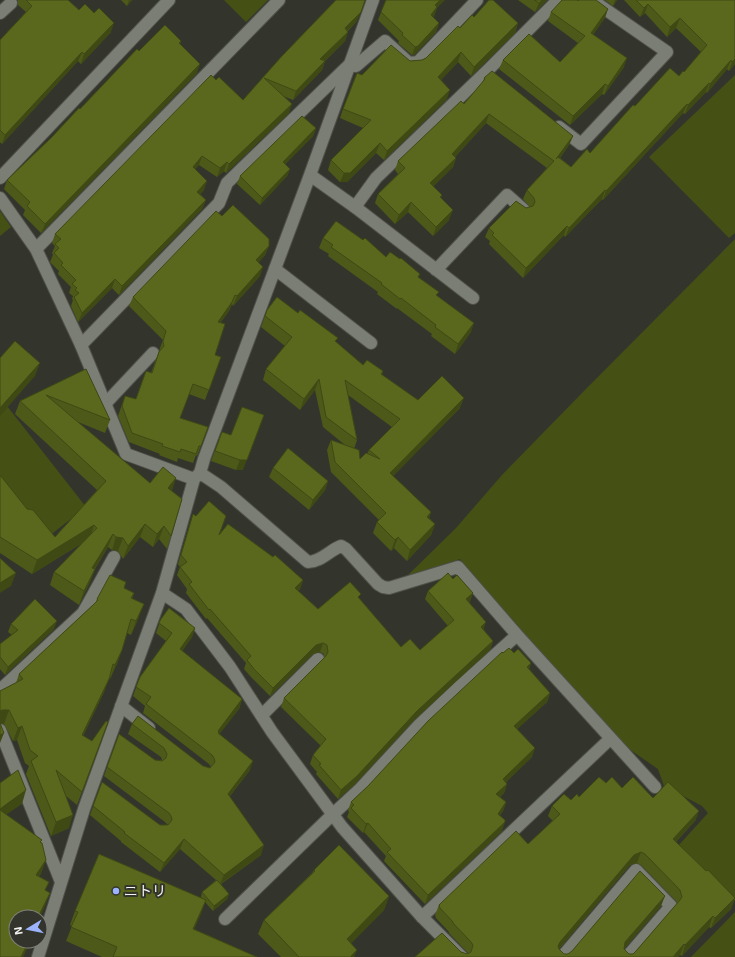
<svg xmlns="http://www.w3.org/2000/svg" width="735" height="957" font-family="'Exo 2','Noto Sans JP',sans-serif">
<style>
.green{fill:#445014}
.lines{fill:none;stroke-linecap:round;stroke-linejoin:round}
.lane-casing{stroke:#4f514a;stroke-width:14}
.street-casing{stroke:#4f514a;stroke-width:14}
.lane{stroke:#7b7e75;stroke-width:12}
.street{stroke:#7b7e75;stroke-width:12}
.wall{fill:#4d5919;fill-rule:evenodd}
.shaded-wall{fill:#3e4914}
.building{fill:#59681d;stroke:#3e4914;fill-rule:evenodd}
.poi-dot{fill:#9cb4fd;stroke:#33352d;stroke-width:1.5}
.labels{text-anchor:middle;stroke-width:4;stroke-linejoin:round;paint-order:stroke}
.poi-label{font-size:14px;fill:#f4f5f0;stroke:#33352d;text-anchor:start}
</style>
<rect width="100%" height="100%" fill="#33352d"/>
<!-- green -->
<path class="green" d="M 224,0 L 268,0 L 246,22 Z
M 735,75 L 735,233 L 729,238 L 649,157 Z
M 0,211 L 11,227 L 0,236 Z
M 735,239 L 735,901 L 678,846 L 708,813 L 702,806 L 664,786 L 658,769 L 629,749 L 522,632 L 460,559 L 407,576 L 456,528 L 502,475 L 583,392 Z
M 0,397 L 86,507 L 44,540 L 0,493 Z
M 735,912 L 735,957 L 691,957 Z"/>
<g class="lines">
<!-- lane casing -->
<g class="lane-casing">
<path id="lane" d="M 0,13 L 11,3
M 355,207 L 473,298
M 275,269 L 371,343
M 436,270 L 507,195 L 524,210
M 81,345 L 219,203 L 227,183 L 349,65 L 356,66 L 385,41 L 409,63 L 418,62 L 477,0
M 106,403 L 153,353
M 200,473 L 221,487 L 308,562 C 321,562 330,550 341,546 L 346,549 L 378,584 L 383,587 L 389,588 L 458,567 L 517,635 L 655,787
M 0,690 L 83,613 L 114,557
M 121,706 L 149,728
M 262,715 L 318,659
M 332,815 L 359,790 L 419,725 L 458,688 L 517,635
M 422,917 L 610,739
M 562,957 L 636,870 L 671,906 L 627,957"/>
</g>
<!-- street casing -->
<g class="street-casing">
<path id="street" d="M 559,127 L 581,144 L 667,52 L 592,0
M 310,175 L 355,207 L 376,178 L 488,70 L 558,0
M 0,178 L 169,0
M 0,198 L 36,249 L 81,345 L 126,454 L 194,479
M 36,249 L 279,0
M 162,593 L 186,609 L 230,667 L 272,732 L 342,827 L 422,917 L 462,957
M 0,730 L 61,882
M 225,919 L 332,815
M 38,957 L 84,809 L 162,593 L 194,479 L 200,473 L 204,459 L 310,175 L 373,0"/>
</g>
<!-- lane -->
<use href="#lane" class="lane"/>
<!-- street -->
<use href="#street" class="street"/>
</g>
<!-- wall -->
<path class="wall" d="M 18,0 L 68,0 L 79,10 L 111,32 L 81,64 L 78,61 L 2,144 L 0,142 L 0,40 L 26,12 L 18,5 Z
M 121,0 L 132,0 L 127,6 Z
M 386,0 L 437,8 L 434,16 L 433,17 L 439,23 L 436,32 L 414,55 L 412,55 L 398,43 L 399,41 L 378,20 Z
M 518,0 L 547,0 L 535,12 Z
M 605,0 L 617,0 L 613,6 Z
M 624,0 L 735,0 L 735,64 L 729,71 L 727,69 L 707,93 L 706,92 L 685,114 L 683,113 L 603,200 L 602,199 L 565,237 L 564,235 L 523,278 L 489,244 L 490,241 L 485,237 L 489,228 L 526,208 L 530,207 L 523,199 L 527,190 L 547,168 L 486,123 L 455,157 L 456,158 L 453,167 L 433,186 L 442,195 L 441,198 L 449,220 L 433,236 L 408,212 L 395,224 L 375,203 L 378,194 L 398,174 L 395,170 L 398,161 L 464,104 L 483,82 L 484,78 L 573,136 L 569,145 L 560,158 L 571,167 L 590,153 L 635,106 L 684,72 L 701,52 L 676,28 L 667,37 L 645,13 L 640,17 Z
M 578,1 L 605,18 L 593,34 L 624,67 L 604,95 L 602,94 L 570,125 L 499,69 L 503,60 L 560,62 L 578,43 L 548,21 L 551,12 Z
M 474,17 L 518,23 L 515,33 L 471,76 L 458,62 L 441,80 L 447,99 L 384,160 L 376,153 L 347,182 L 340,182 L 328,170 L 331,160 L 363,128 L 340,118 L 343,109 L 362,75 L 410,61 L 422,60 L 426,58 L 460,28 Z
M 357,21 L 348,31 L 345,41 L 325,61 L 322,70 L 293,100 L 283,96 L 289,113 L 226,173 L 224,171 L 217,177 L 199,165 L 195,169 L 204,190 L 200,194 L 206,200 L 202,209 L 119,295 L 112,288 L 78,322 L 71,306 L 73,300 L 72,299 L 73,296 L 69,293 L 71,287 L 58,274 L 59,271 L 50,262 L 53,255 L 52,253 L 55,246 L 52,243 L 55,234 L 216,80 L 243,100 L 282,56 Z
M 181,41 L 180,44 L 197,73 L 41,233 L 23,215 L 25,210 L 4,189 L 7,180 L 51,138 L 80,109 L 139,51 Z
M 316,128 L 313,136 L 285,164 L 290,169 L 287,176 L 260,205 L 237,184 L 240,176 Z
M 222,216 L 269,246 L 265,255 L 259,262 L 260,276 L 233,306 L 232,304 L 229,311 L 221,322 L 215,355 L 221,357 L 205,400 L 189,394 L 180,418 L 208,427 L 197,456 L 196,455 L 193,463 L 178,458 L 177,462 L 159,455 L 160,454 L 129,442 L 118,416 L 125,396 L 136,399 L 151,373 L 163,340 L 129,306 L 133,297 Z
M 323,238 L 386,257 L 419,278 L 437,296 L 471,332 L 455,354 L 431,336 L 432,334 L 397,308 L 397,309 L 377,294 L 378,292 L 328,256 L 329,254 L 319,248 Z
M 267,310 L 336,342 L 363,365 L 383,371 L 382,375 L 418,400 L 460,408 L 393,476 L 431,512 L 429,518 L 435,524 L 431,535 L 407,561 L 394,548 L 391,551 L 373,533 L 377,522 L 379,520 L 331,472 L 327,450 L 331,440 L 345,445 L 323,427 L 315,390 L 300,410 L 263,380 L 266,369 L 285,346 L 261,327 ZM 348,395 L 392,427 L 369,450 L 367,454 L 360,459 L 354,449 L 357,440 Z
M 86,369 L 110,420 L 105,433 L 78,422 L 150,483 L 172,491 L 171,536 L 167,549 L 159,539 L 153,547 L 140,537 L 123,559 L 118,551 L 112,550 L 108,547 L 95,569 L 90,582 L 79,605 L 50,585 L 54,572 L 84,542 L 32,574 L 0,553 L 0,475 L 27,509 L 55,537 L 97,490 L 15,414 L 20,401 Z
M 222,432 L 231,435 L 243,470 L 236,470 L 211,461 Z
M 273,468 L 328,481 L 325,490 L 309,510 L 269,477 Z
M 193,514 L 219,535 L 303,580 L 300,589 L 298,591 L 318,609 L 359,598 L 401,647 L 420,650 L 448,626 L 425,599 L 428,591 L 453,579 L 473,593 L 469,602 L 484,630 L 493,641 L 490,650 L 414,720 L 354,785 L 338,799 L 316,774 L 317,772 L 310,764 L 313,755 L 321,746 L 281,707 L 284,698 L 324,658 L 324,654 L 320,652 L 313,654 L 270,696 L 251,677 L 244,669 L 246,663 L 207,618 L 206,619 L 186,593 L 187,589 L 177,575 L 180,567 L 178,564 L 190,523 Z
M 124,589 L 134,593 L 132,599 L 139,617 L 131,635 L 127,633 L 117,664 L 110,679 L 109,678 L 104,692 L 83,736 L 92,741 L 108,722 L 77,805 L 66,796 L 69,828 L 51,836 L 26,774 L 29,766 L 25,763 L 17,740 L 13,741 L 4,724 L 0,723 L 0,691 L 16,683 L 19,674 L 93,605 L 96,602 L 97,599 Z
M 161,619 L 195,628 L 192,637 L 182,651 L 242,699 L 239,709 L 219,734 L 250,770 L 230,796 L 261,855 L 221,884 L 229,894 L 227,899 L 213,911 L 205,902 L 194,929 L 257,957 L 102,957 L 66,941 L 72,926 L 70,925 L 75,911 L 202,899 L 201,897 L 202,892 L 216,880 L 180,849 L 160,872 L 121,842 L 121,841 L 90,815 L 102,782 L 160,825 L 168,825 L 165,822 L 104,776 L 119,734 L 155,760 L 162,760 L 161,757 L 128,734 L 132,724 L 203,766 L 210,768 L 211,767 L 209,764 L 143,713 L 145,706 L 133,696 L 140,677 L 166,641 L 156,633 Z
M 11,624 L 54,629 L 5,675 L 0,669 L 0,644 L 12,635 L 8,632 Z
M 503,653 L 514,653 L 531,663 L 529,669 L 550,693 L 547,702 L 517,729 L 532,757 L 506,782 L 507,784 L 504,793 L 500,797 L 506,802 L 503,811 L 500,815 L 502,831 L 425,904 L 384,861 L 386,856 L 364,832 L 363,833 L 347,817 L 349,812 L 348,810 L 351,802 L 368,786 Z
M 606,783 L 622,788 L 653,798 L 699,811 L 695,821 L 676,842 L 735,898 L 731,909 L 711,928 L 709,927 L 682,956 L 680,955 L 678,957 L 415,957 L 461,952 L 467,954 L 468,953 L 449,933 L 449,932 L 436,918 L 435,915 L 439,905 L 528,844 L 553,821 L 548,816 L 552,806 L 571,800 L 579,797 ZM 637,863 L 641,865 L 676,901 L 677,904 L 636,951 L 633,954 L 629,954 L 624,949 L 661,906 L 568,954 L 564,954 L 559,949 L 630,865 Z
M 314,870 L 389,896 L 384,910 L 351,943 L 354,957 L 281,957 L 258,934 L 264,920 L 312,873 Z"/>
<!-- shaded-wall -->
<path class="shaded-wall" d="M 129,0 L 132,0 L 127,6 Z
M 440,0 L 445,0 L 437,8 L 434,16 L 427,23 L 435,5 Z
M 542,0 L 547,0 L 535,12 L 539,3 Z
M 615,0 L 617,0 L 613,6 Z
M 648,4 L 645,13 L 640,17 L 644,8 Z
M 608,9 L 605,18 L 588,42 L 591,33 Z
M 361,12 L 357,21 L 341,37 L 345,28 Z
M 680,18 L 676,28 L 667,37 L 670,27 Z
M 114,23 L 111,32 L 81,64 L 84,54 Z
M 439,23 L 436,32 L 414,55 L 412,55 L 415,47 Z
M 518,23 L 515,33 L 471,76 L 474,67 Z
M 348,32 L 345,41 L 317,68 L 320,59 Z
M 82,52 L 78,61 L 2,144 L 5,135 Z
M 461,52 L 458,62 L 435,86 L 438,77 Z
M 627,58 L 624,67 L 604,95 L 608,86 Z
M 735,59 L 735,64 L 729,71 L 732,62 Z
M 731,60 L 727,69 L 707,93 L 710,84 Z
M 325,61 L 322,70 L 293,100 L 296,91 Z
M 200,64 L 197,73 L 41,233 L 45,224 Z
M 709,83 L 706,92 L 685,114 L 688,105 Z
M 605,84 L 602,94 L 570,125 L 573,116 Z
M 450,90 L 447,99 L 384,160 L 387,151 Z
M 292,104 L 289,113 L 226,173 L 229,164 Z
M 687,104 L 683,113 L 603,200 L 606,191 Z
M 489,114 L 486,123 L 449,163 L 452,154 Z
M 316,128 L 313,136 L 280,170 L 283,162 Z
M 573,136 L 569,145 L 553,168 L 556,159 Z
M 380,143 L 376,153 L 347,182 L 340,182 L 344,173 Z
M 202,156 L 199,165 L 189,176 L 193,167 Z
M 456,158 L 453,167 L 427,193 L 430,183 Z
M 227,162 L 224,171 L 217,177 L 220,168 Z
M 290,169 L 287,176 L 260,205 L 262,198 Z
M 207,181 L 204,190 L 194,201 L 197,192 Z
M 605,190 L 602,199 L 565,237 L 569,228 Z
M 206,200 L 202,209 L 119,295 L 122,286 Z
M 411,202 L 408,212 L 395,224 L 399,215 Z
M 453,210 L 449,220 L 433,236 L 436,227 Z
M 567,226 L 564,235 L 523,278 L 526,268 Z
M 269,246 L 265,255 L 253,269 L 256,260 Z
M 263,267 L 260,276 L 233,306 L 237,296 Z
M 115,279 L 112,288 L 78,322 L 82,313 Z
M 232,302 L 229,311 L 214,331 L 218,322 Z
M 474,323 L 471,332 L 455,354 L 458,344 Z
M 40,363 L 35,376 L 0,416 L 0,408 Z
M 319,379 L 315,390 L 300,410 L 304,399 Z
M 464,398 L 460,408 L 386,483 L 390,473 Z
M 264,415 L 243,470 L 236,470 L 240,460 Z
M 176,478 L 172,491 L 168,488 Z
M 328,481 L 325,490 L 309,510 L 313,500 Z
M 431,512 L 427,523 L 427,517 Z
M 145,524 L 140,537 L 123,559 L 128,546 Z
M 435,524 L 431,535 L 407,561 L 410,550 Z
M 94,525 L 90,538 L 32,574 L 37,560 Z
M 164,526 L 159,539 L 153,547 L 157,534 Z
M 113,534 L 108,547 L 87,581 L 92,568 Z
M 116,537 L 123,538 L 118,551 L 112,550 Z
M 398,537 L 394,548 L 391,551 L 395,540 Z
M 95,569 L 90,582 L 79,605 L 84,591 Z
M 16,573 L 11,586 L 0,593 L 0,583 Z
M 303,580 L 300,589 L 292,597 L 295,588 Z
M 473,593 L 470,602 L 463,608 L 466,599 Z
M 144,604 L 139,617 L 131,635 L 136,621 Z
M 57,621 L 54,629 L 5,675 L 8,667 Z
M 486,622 L 483,631 L 481,627 Z
M 195,628 L 192,637 L 177,659 L 180,649 Z
M 493,641 L 490,650 L 414,720 L 354,785 L 338,799 L 341,790 L 417,711 Z
M 323,643 L 320,652 L 313,654 L 270,696 L 273,688 L 316,645 Z
M 122,650 L 117,664 L 110,679 L 115,665 Z
M 531,663 L 528,672 L 527,667 Z
M 109,679 L 104,692 L 77,748 L 82,735 Z
M 550,693 L 547,702 L 511,735 L 514,726 Z
M 242,699 L 239,709 L 218,736 L 218,731 Z
M 2,710 L 9,710 L 4,724 L 0,723 L 0,711 Z
M 22,726 L 17,740 L 13,741 L 18,728 Z
M 4,733 L 0,743 L 0,735 Z
M 535,748 L 532,757 L 500,788 L 503,779 Z
M 253,761 L 250,770 L 224,803 L 228,794 Z
M 507,784 L 504,793 L 493,803 L 496,794 Z
M 26,790 L 22,804 L 0,819 L 0,809 Z
M 506,802 L 503,811 L 494,822 L 498,814 Z
M 699,811 L 695,821 L 669,849 L 673,839 Z
M 73,815 L 69,828 L 51,836 L 56,822 Z
M 505,822 L 502,831 L 425,904 L 428,895 Z
M 368,823 L 364,832 L 363,833 L 366,824 Z
M 184,839 L 180,849 L 160,872 L 164,863 Z
M 264,845 L 261,855 L 220,884 L 224,875 Z
M 641,852 L 637,863 L 630,865 L 556,952 L 560,942 L 634,855 Z
M 46,860 L 41,874 L 31,888 L 36,875 Z
M 50,893 L 45,906 L 40,917 L 38,917 Z
M 229,894 L 227,899 L 213,911 L 214,906 Z
M 389,896 L 384,910 L 342,953 L 347,939 Z
M 665,896 L 661,906 L 621,952 L 625,942 Z
M 735,898 L 731,909 L 711,928 L 715,918 Z
M 206,900 L 201,914 L 188,943 L 193,929 Z
M 713,916 L 709,927 L 682,956 L 685,945 Z
M 29,941 L 31,941 L 23,957 L 21,957 Z
M 684,944 L 680,955 L 678,957 L 673,957 Z
M 357,950 L 354,957 L 351,957 L 351,956 Z"/>
<!-- building -->
<path class="building" d="M 26,0 L 68,0 L 79,10 L 85,4 L 94,13 L 99,8 L 114,23 L 84,54 L 82,52 L 5,135 L 0,130 L 0,40 L 32,6 Z
M 336,0 L 365,0 L 361,12 L 345,28 L 348,32 L 320,59 L 325,61 L 296,91 L 264,78 L 292,104 L 229,164 L 227,162 L 220,168 L 202,156 L 193,167 L 207,181 L 197,192 L 206,200 L 122,286 L 115,279 L 82,313 L 74,297 L 79,293 L 75,290 L 77,288 L 72,284 L 76,280 L 61,265 L 63,263 L 54,253 L 59,248 L 55,244 L 61,239 L 55,234 L 211,75 L 216,80 L 219,77 L 243,100 L 282,56 Z
M 386,0 L 440,0 L 435,5 L 437,7 L 431,15 L 439,23 L 418,46 L 415,47 L 402,35 L 403,33 L 381,12 Z
M 489,0 L 493,0 L 518,23 L 474,67 L 461,52 L 438,77 L 450,90 L 387,151 L 380,143 L 350,173 L 344,173 L 331,160 L 371,120 L 343,109 L 357,73 L 362,75 L 391,45 L 410,61 L 422,60 L 426,58 L 458,26 L 460,28 L 472,15 L 474,17 Z
M 534,0 L 542,0 L 539,3 Z
M 562,0 L 577,0 L 578,1 L 579,0 L 596,0 L 608,9 L 591,33 L 627,58 L 608,86 L 605,84 L 573,116 L 503,60 L 529,34 L 560,62 L 585,36 L 551,12 Z
M 636,0 L 735,0 L 735,59 L 732,62 L 731,60 L 710,84 L 709,83 L 688,105 L 687,104 L 606,191 L 605,190 L 569,228 L 567,226 L 526,268 L 492,235 L 494,233 L 489,228 L 516,201 L 526,208 L 533,206 L 535,202 L 534,198 L 527,190 L 554,161 L 489,114 L 452,154 L 456,158 L 430,183 L 442,195 L 440,197 L 453,210 L 436,227 L 411,202 L 399,215 L 378,194 L 405,168 L 398,161 L 461,101 L 464,104 L 485,79 L 484,78 L 492,71 L 573,136 L 556,159 L 558,157 L 571,167 L 587,149 L 590,153 L 633,105 L 635,106 L 670,68 L 679,76 L 683,71 L 684,72 L 707,45 L 680,18 L 670,27 L 648,4 L 644,8 Z
M 165,25 L 181,41 L 179,43 L 200,64 L 45,224 L 27,206 L 30,202 L 7,180 L 51,138 L 79,108 L 80,109 L 137,49 L 139,51 Z
M 302,116 L 316,128 L 283,162 L 290,169 L 262,198 L 240,176 Z
M 233,205 L 269,239 L 269,246 L 256,260 L 263,267 L 237,296 L 235,295 L 232,302 L 218,322 L 225,324 L 215,355 L 221,357 L 209,390 L 193,384 L 180,418 L 208,427 L 201,446 L 199,446 L 196,454 L 181,449 L 180,452 L 162,446 L 163,444 L 132,433 L 122,406 L 125,396 L 136,399 L 146,371 L 152,373 L 159,352 L 164,346 L 163,341 L 166,331 L 133,297 L 216,211 L 222,216 Z
M 336,221 L 363,240 L 365,238 L 386,257 L 390,252 L 400,259 L 401,258 L 420,274 L 418,277 L 439,292 L 436,295 L 474,323 L 458,344 L 435,327 L 436,325 L 401,298 L 400,299 L 381,284 L 382,283 L 331,247 L 333,245 L 323,238 Z
M 277,297 L 298,313 L 300,310 L 338,338 L 335,341 L 363,365 L 367,360 L 383,371 L 381,374 L 418,400 L 442,376 L 464,398 L 390,473 L 431,512 L 427,517 L 435,524 L 410,550 L 398,537 L 395,540 L 377,522 L 386,513 L 335,462 L 331,440 L 359,450 L 360,459 L 366,453 L 380,459 L 369,450 L 400,419 L 345,380 L 357,440 L 326,417 L 319,379 L 304,399 L 266,369 L 292,337 L 265,316 L 267,310 Z
M 15,341 L 40,363 L 0,408 L 0,358 Z
M 86,369 L 110,420 L 46,395 L 150,483 L 163,467 L 176,478 L 168,488 L 182,499 L 171,536 L 164,526 L 157,534 L 145,524 L 128,546 L 123,538 L 116,537 L 113,534 L 92,568 L 95,569 L 84,591 L 54,572 L 97,528 L 94,525 L 37,560 L 0,537 L 0,475 L 27,509 L 33,510 L 55,537 L 106,481 L 20,401 Z
M 242,407 L 264,415 L 247,460 L 240,460 L 215,451 L 222,432 L 231,435 Z
M 288,448 L 328,481 L 313,500 L 273,468 Z
M 209,501 L 226,516 L 219,535 L 228,524 L 273,557 L 275,555 L 303,580 L 295,588 L 318,609 L 350,582 L 361,594 L 358,597 L 401,647 L 410,639 L 420,650 L 454,620 L 428,591 L 448,573 L 453,579 L 457,575 L 473,593 L 466,599 L 486,622 L 481,627 L 493,641 L 417,711 L 357,776 L 341,790 L 319,765 L 321,764 L 313,755 L 326,739 L 284,698 L 326,656 L 328,652 L 327,645 L 323,643 L 316,645 L 273,688 L 254,669 L 247,660 L 251,656 L 210,609 L 209,610 L 189,584 L 192,582 L 180,567 L 187,562 L 181,555 L 193,514 L 196,516 Z
M 0,558 L 16,573 L 0,583 Z
M 110,575 L 126,582 L 124,588 L 134,593 L 131,598 L 144,604 L 136,621 L 131,619 L 122,650 L 115,665 L 113,664 L 109,679 L 82,735 L 92,741 L 106,721 L 108,722 L 82,792 L 56,770 L 73,815 L 56,822 L 31,761 L 38,756 L 30,750 L 22,726 L 18,728 L 9,710 L 2,710 L 0,711 L 0,691 L 23,679 L 19,674 L 93,605 L 98,600 L 97,599 Z
M 35,599 L 57,621 L 8,667 L 0,657 L 0,644 L 18,630 L 11,624 Z
M 169,608 L 195,628 L 180,649 L 242,699 L 218,731 L 219,732 L 218,733 L 253,761 L 228,794 L 264,845 L 224,875 L 184,839 L 164,863 L 124,833 L 125,832 L 93,806 L 102,782 L 160,825 L 168,825 L 172,820 L 171,816 L 169,813 L 107,767 L 119,734 L 155,760 L 162,761 L 166,758 L 167,754 L 164,748 L 132,724 L 138,716 L 203,766 L 210,768 L 215,762 L 214,758 L 212,755 L 146,704 L 151,697 L 136,687 L 140,677 L 172,633 L 159,623 L 161,619 Z
M 509,648 L 514,653 L 518,649 L 531,663 L 527,667 L 550,693 L 514,726 L 535,748 L 503,779 L 507,784 L 496,794 L 506,802 L 498,814 L 505,820 L 505,822 L 428,895 L 387,852 L 391,849 L 368,823 L 366,824 L 351,808 L 354,805 L 351,802 L 368,786 L 428,721 L 502,652 L 503,653 Z
M 0,723 L 4,733 L 0,735 Z
M 18,770 L 26,790 L 0,809 L 0,783 Z
M 599,777 L 606,783 L 612,777 L 622,788 L 633,777 L 653,798 L 668,782 L 699,811 L 673,839 L 706,871 L 708,870 L 735,898 L 715,918 L 713,916 L 685,945 L 684,944 L 673,957 L 415,957 L 442,933 L 461,952 L 467,954 L 471,952 L 473,945 L 471,942 L 453,923 L 453,922 L 440,908 L 439,905 L 516,831 L 528,844 L 560,814 L 552,806 L 564,794 L 571,800 L 577,794 L 579,797 ZM 641,852 L 645,854 L 680,890 L 682,897 L 680,900 L 636,951 L 633,954 L 629,954 L 624,949 L 625,942 L 665,896 L 640,871 L 572,951 L 568,954 L 564,954 L 559,949 L 558,946 L 560,942 L 634,855 Z
M 0,810 L 42,840 L 40,842 L 42,843 L 46,860 L 36,875 L 49,882 L 45,890 L 50,893 L 38,917 L 16,917 L 16,941 L 29,941 L 21,957 L 0,957 Z
M 339,845 L 389,896 L 347,939 L 357,950 L 351,956 L 352,957 L 299,957 L 264,920 L 315,871 L 314,870 Z
M 99,854 L 206,900 L 193,929 L 257,957 L 113,957 L 117,947 L 71,927 L 78,912 L 75,911 Z
M 217,880 L 229,894 L 214,906 L 202,892 Z"/>
<!-- markers -->
<circle class="poi-dot" cx="116" cy="891" r="4"/>
<g class="labels">
<!-- poi labels -->
<g class="poi-label">
<text x="124" y="896">ニトリ</text>
</g>
</g>
<!-- north arrow -->
<g transform="translate(28 929) rotate(260)"><circle r="19" fill="#33352d" stroke="#80827b"/>
<path d="M0-3L7 15L0 10L-7 15Z" fill="#9cb4fd"/>
<text y="-6" font-size="11" font-weight="bold" text-anchor="middle" fill="#f4f5f0">N</text>
</g>
</svg>
